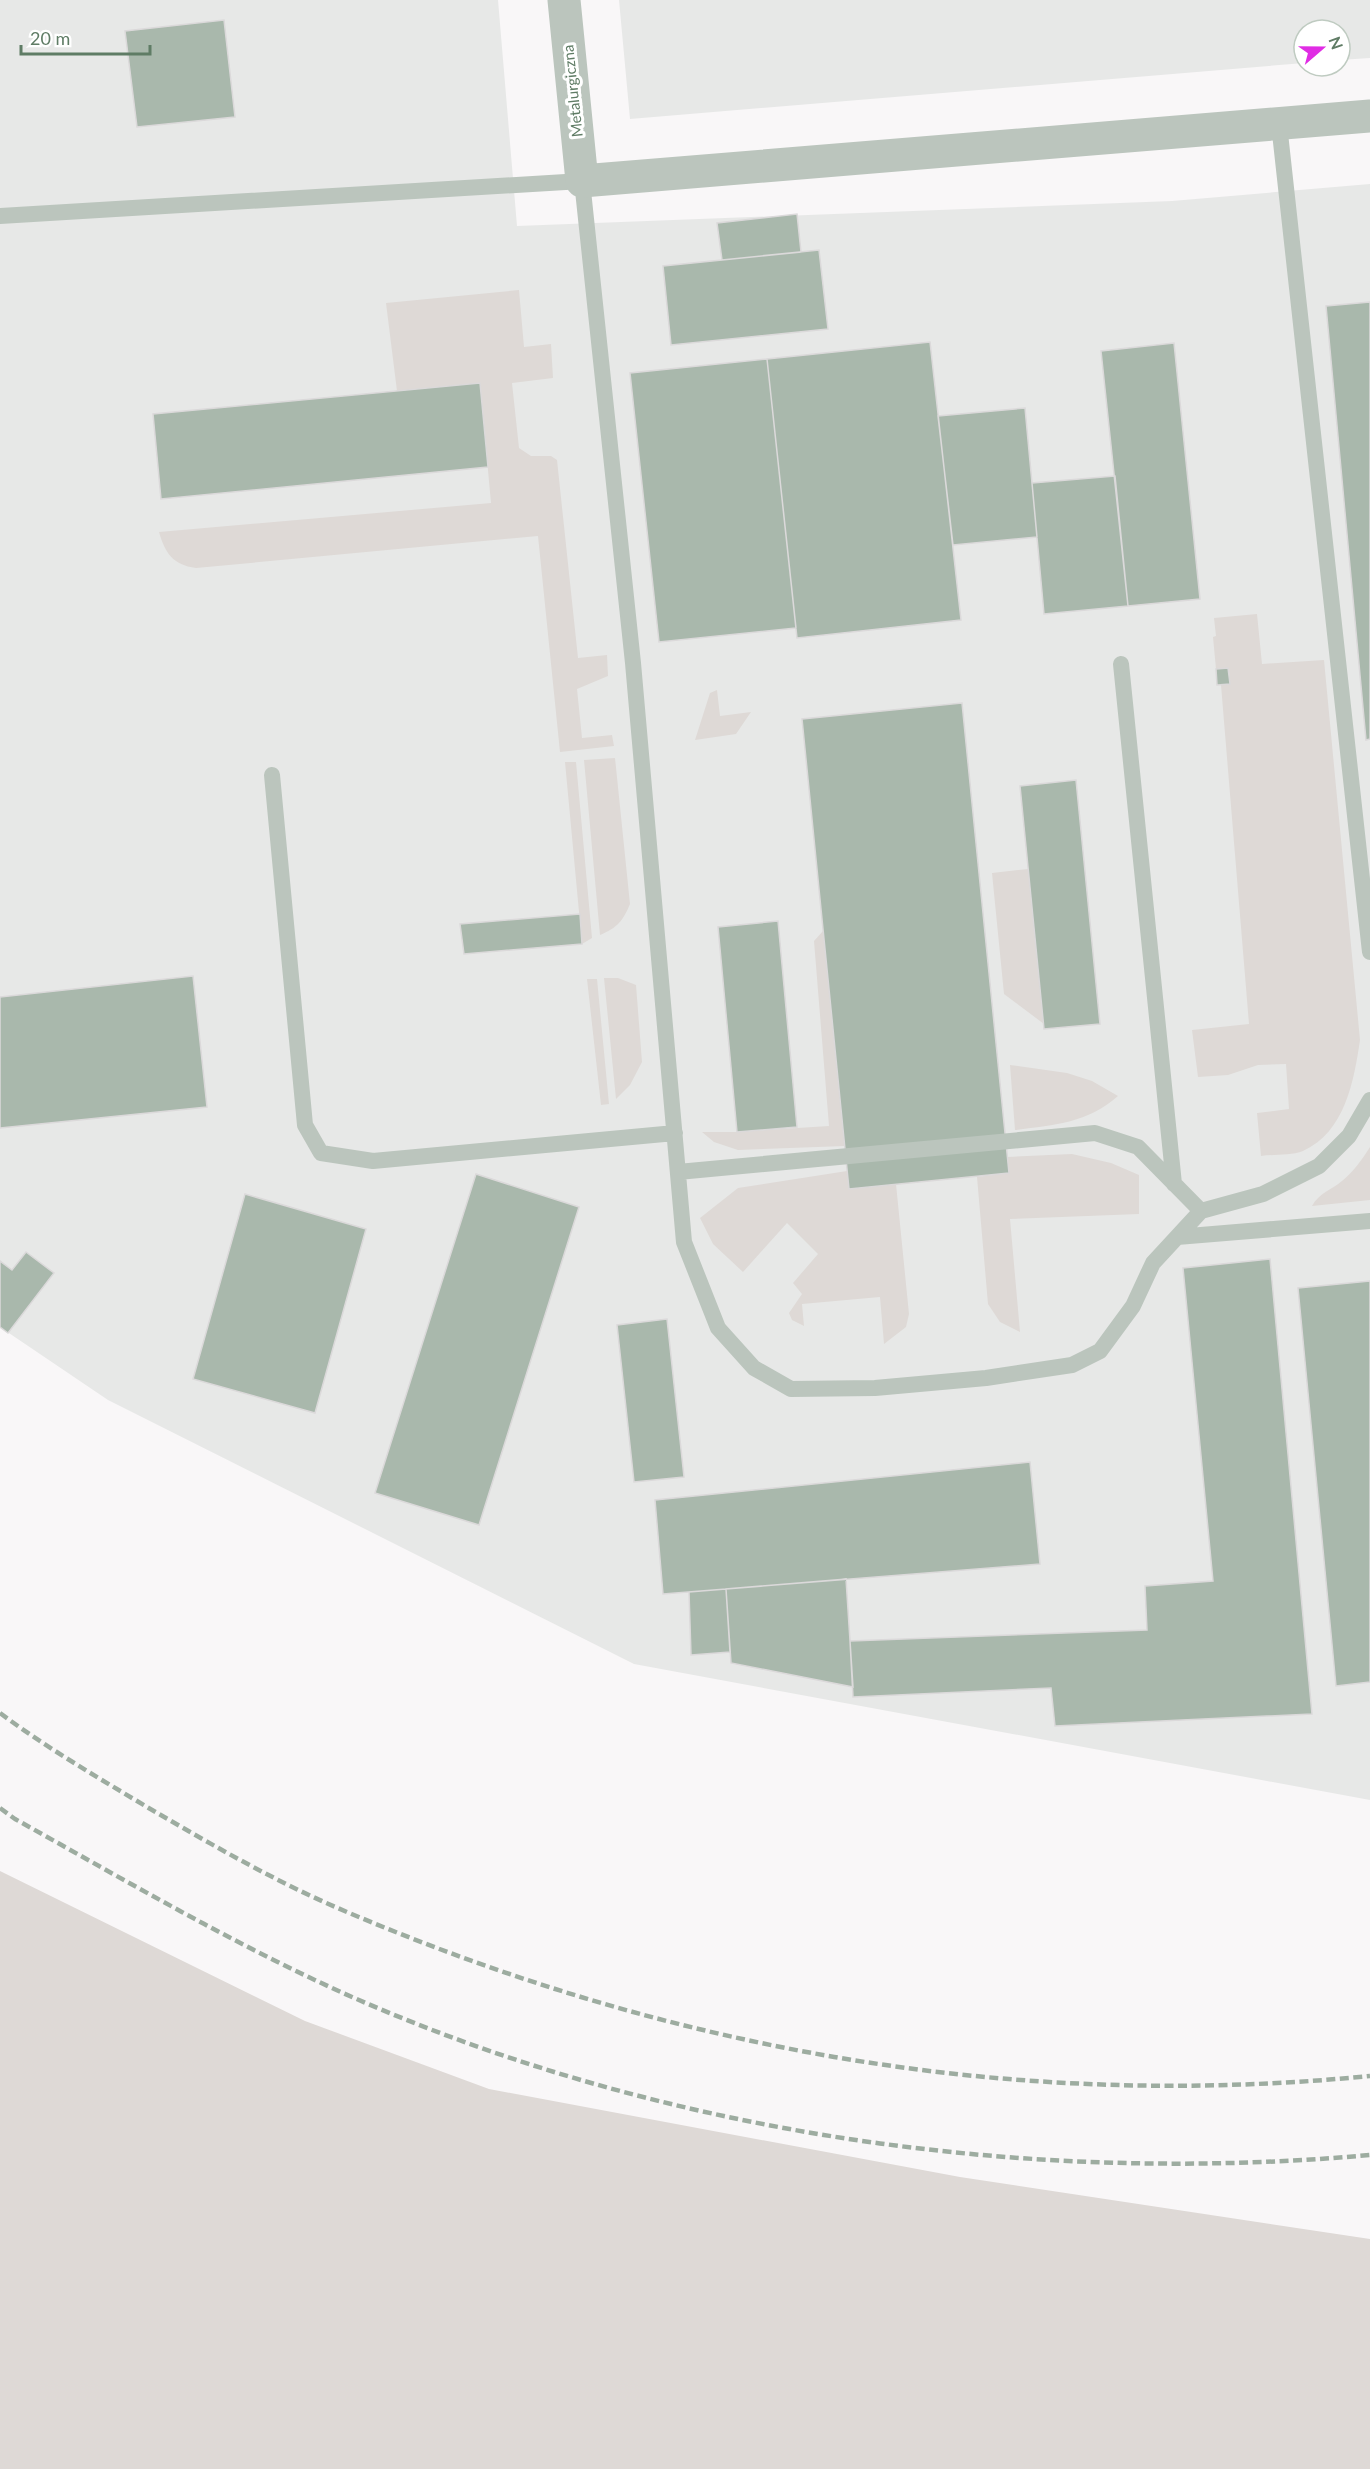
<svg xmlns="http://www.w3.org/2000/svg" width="1370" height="2469" font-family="Lato,sans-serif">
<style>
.built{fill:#e7e8e7}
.green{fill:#ded9d6}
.building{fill:#a9b8ac;stroke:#dbd9da;stroke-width:1.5}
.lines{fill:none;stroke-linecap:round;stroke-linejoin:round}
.lane{stroke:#bbc5bd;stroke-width:16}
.street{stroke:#bbc5bd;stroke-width:33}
.rail{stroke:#9daca0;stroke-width:4.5;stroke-dasharray:9 4.5;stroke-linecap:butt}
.labels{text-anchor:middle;stroke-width:6;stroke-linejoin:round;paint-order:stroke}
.street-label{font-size:15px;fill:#5f7c65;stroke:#fff}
</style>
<rect width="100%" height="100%" fill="#f9f7f8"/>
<!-- built -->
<path class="built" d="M 0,0 L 498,0 L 517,226 L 1172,201 L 1370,184 L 1370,1800 L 634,1664 L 108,1400 L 0,1327 Z
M 619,0 L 1370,0 L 1370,58 L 1340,60 L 1340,30 L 1304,30 L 1304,63 L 630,119 Z"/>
<!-- green -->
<path class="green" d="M 519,290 L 524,347 L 551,344 L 553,378 L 512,383 L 519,448 L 531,456 L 551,456 L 557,460 L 578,658 L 607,655 L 608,676 L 577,689 L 582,738 L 612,735 L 614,746 L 560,752 L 538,536 L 196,568 C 173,565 165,553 159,532 L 491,503 L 480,383 L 397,391 L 386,303 Z
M 1257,614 L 1262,664 L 1324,660 L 1360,1040 C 1354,1081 1345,1132 1303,1151 C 1291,1156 1274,1154 1261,1156 L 1257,1113 L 1289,1109 L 1286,1064 L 1258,1065 L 1228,1075 L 1198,1077 L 1192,1030 L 1249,1024 L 1221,685 L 1230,684 L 1229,669 L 1216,669 L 1213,637 L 1216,636 L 1214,618 Z
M 717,690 L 720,716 L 751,712 L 736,734 L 695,740 L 710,693 Z
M 615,758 L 630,904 C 623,921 617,928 600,935 L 584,760 Z
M 565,762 L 576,762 L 592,938 L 582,944 Z
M 1028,869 L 1044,1024 L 1004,994 L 992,873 Z
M 823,931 L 845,1146 L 738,1150 L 714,1142 L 702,1132 L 737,1132 L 829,1126 L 814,941 Z
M 604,978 L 618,978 L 636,985 L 642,1062 L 630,1085 L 616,1099 Z
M 587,979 L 597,979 L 609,1104 L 601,1105 Z
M 1010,1065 L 1067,1073 L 1092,1081 L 1118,1096 C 1087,1123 1055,1125 1015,1130 Z
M 1370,1147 L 1370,1200 L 1312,1206 C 1319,1193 1331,1190 1342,1181 C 1353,1172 1362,1160 1370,1147 Z
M 1072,1154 L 1111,1163 L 1139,1175 L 1139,1214 L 1010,1219 L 1020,1332 L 1000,1322 L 988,1304 L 977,1177 L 1009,1173 L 1007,1157 Z
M 847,1171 L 849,1189 L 896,1184 L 909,1314 L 906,1327 L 884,1344 L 880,1297 L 802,1304 L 804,1326 L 792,1320 L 789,1313 L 802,1294 L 793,1283 L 818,1254 L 787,1223 L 743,1272 L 713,1244 L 700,1218 L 738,1188 Z
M 0,1871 L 305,2021 L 489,2089 L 960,2177 L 1370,2239 L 1370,2469 L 0,2469 Z"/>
<!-- building -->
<path class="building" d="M 224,20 L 235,117 L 137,127 L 125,31 Z
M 797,214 L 801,252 L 722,260 L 717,223 Z
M 819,250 L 828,329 L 671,345 L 663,266 Z
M 1370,302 L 1370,739 L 1366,740 L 1326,306 Z
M 930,342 L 961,620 L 797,638 L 767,359 Z
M 1174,343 L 1200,599 L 1128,606 L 1101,351 Z
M 767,359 L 796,628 L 659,642 L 630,373 Z
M 480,383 L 488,467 L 161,499 L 153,414 Z
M 1025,408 L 1037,537 L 953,545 L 938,416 Z
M 1115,476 L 1128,606 L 1044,614 L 1032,483 Z
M 1228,668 L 1230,684 L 1217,685 L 1216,669 Z
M 962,703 L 1009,1173 L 849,1189 L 802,719 Z
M 1076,780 L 1100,1024 L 1044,1029 L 1020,786 Z
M 580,914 L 582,944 L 464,954 L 460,924 Z
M 778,921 L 797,1127 L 737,1132 L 718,927 Z
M 193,976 L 207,1107 L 0,1128 L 0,997 Z
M 476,1174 L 579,1207 L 479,1525 L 375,1493 Z
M 245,1194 L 366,1229 L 315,1413 L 193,1379 Z
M 26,1252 L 54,1273 L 8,1333 L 0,1327 L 0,1261 L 12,1270 Z
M 1270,1259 L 1312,1714 L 1055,1726 L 1051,1688 L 853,1697 L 850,1641 L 1147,1630 L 1145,1586 L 1213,1581 L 1183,1268 Z
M 1370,1281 L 1370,1682 L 1336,1686 L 1298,1288 Z
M 667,1319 L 684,1477 L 634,1482 L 617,1325 Z
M 1030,1462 L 1040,1564 L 663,1594 L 655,1500 Z
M 846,1579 L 853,1687 L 731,1663 L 726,1589 Z
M 726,1589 L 730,1652 L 691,1655 L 689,1592 Z"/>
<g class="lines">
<!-- lane -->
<path class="lane" d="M 1279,124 L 1370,952
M 0,216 L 582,181 L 633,663 L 684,1242 L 718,1328 L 754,1368 L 791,1389 L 875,1388 L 986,1378 L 1072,1365 L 1100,1351 L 1133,1306 L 1153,1263 L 1201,1211 L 1263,1194 L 1319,1166 L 1349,1136 L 1370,1100
M 1121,664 L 1174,1184
M 272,775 L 305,1125 L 321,1153 L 373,1161 L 675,1133
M 678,1172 L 1095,1133 L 1138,1147 L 1201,1211
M 1177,1237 L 1370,1221"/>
<!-- street -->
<path class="street" d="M 564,0 L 582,181 L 1370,116"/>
<!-- rail -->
<path class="rail" d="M 0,1713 C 47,1748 97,1777 147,1807 C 212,1845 278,1883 347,1912 C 675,2051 1014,2111 1370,2076
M 0,1808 L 15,1819 C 123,1879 230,1942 343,1993 C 659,2134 1026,2186 1370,2155"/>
</g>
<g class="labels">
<!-- street labels -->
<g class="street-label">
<text transform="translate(573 91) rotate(-96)" y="5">Metalurgiczna</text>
</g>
</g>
<!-- north arrow -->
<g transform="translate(1322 48) rotate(70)"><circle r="28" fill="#ffffff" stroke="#bfcbc1" stroke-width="1.5"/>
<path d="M0-4.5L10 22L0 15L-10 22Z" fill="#e02ce4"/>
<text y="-9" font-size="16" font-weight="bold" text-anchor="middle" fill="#5f7c65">N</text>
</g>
<!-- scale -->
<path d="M21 45v9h129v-9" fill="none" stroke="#5f7c65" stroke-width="3"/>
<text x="30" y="45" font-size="18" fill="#5f7c65" stroke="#ffffff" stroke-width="4.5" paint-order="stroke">20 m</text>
</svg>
